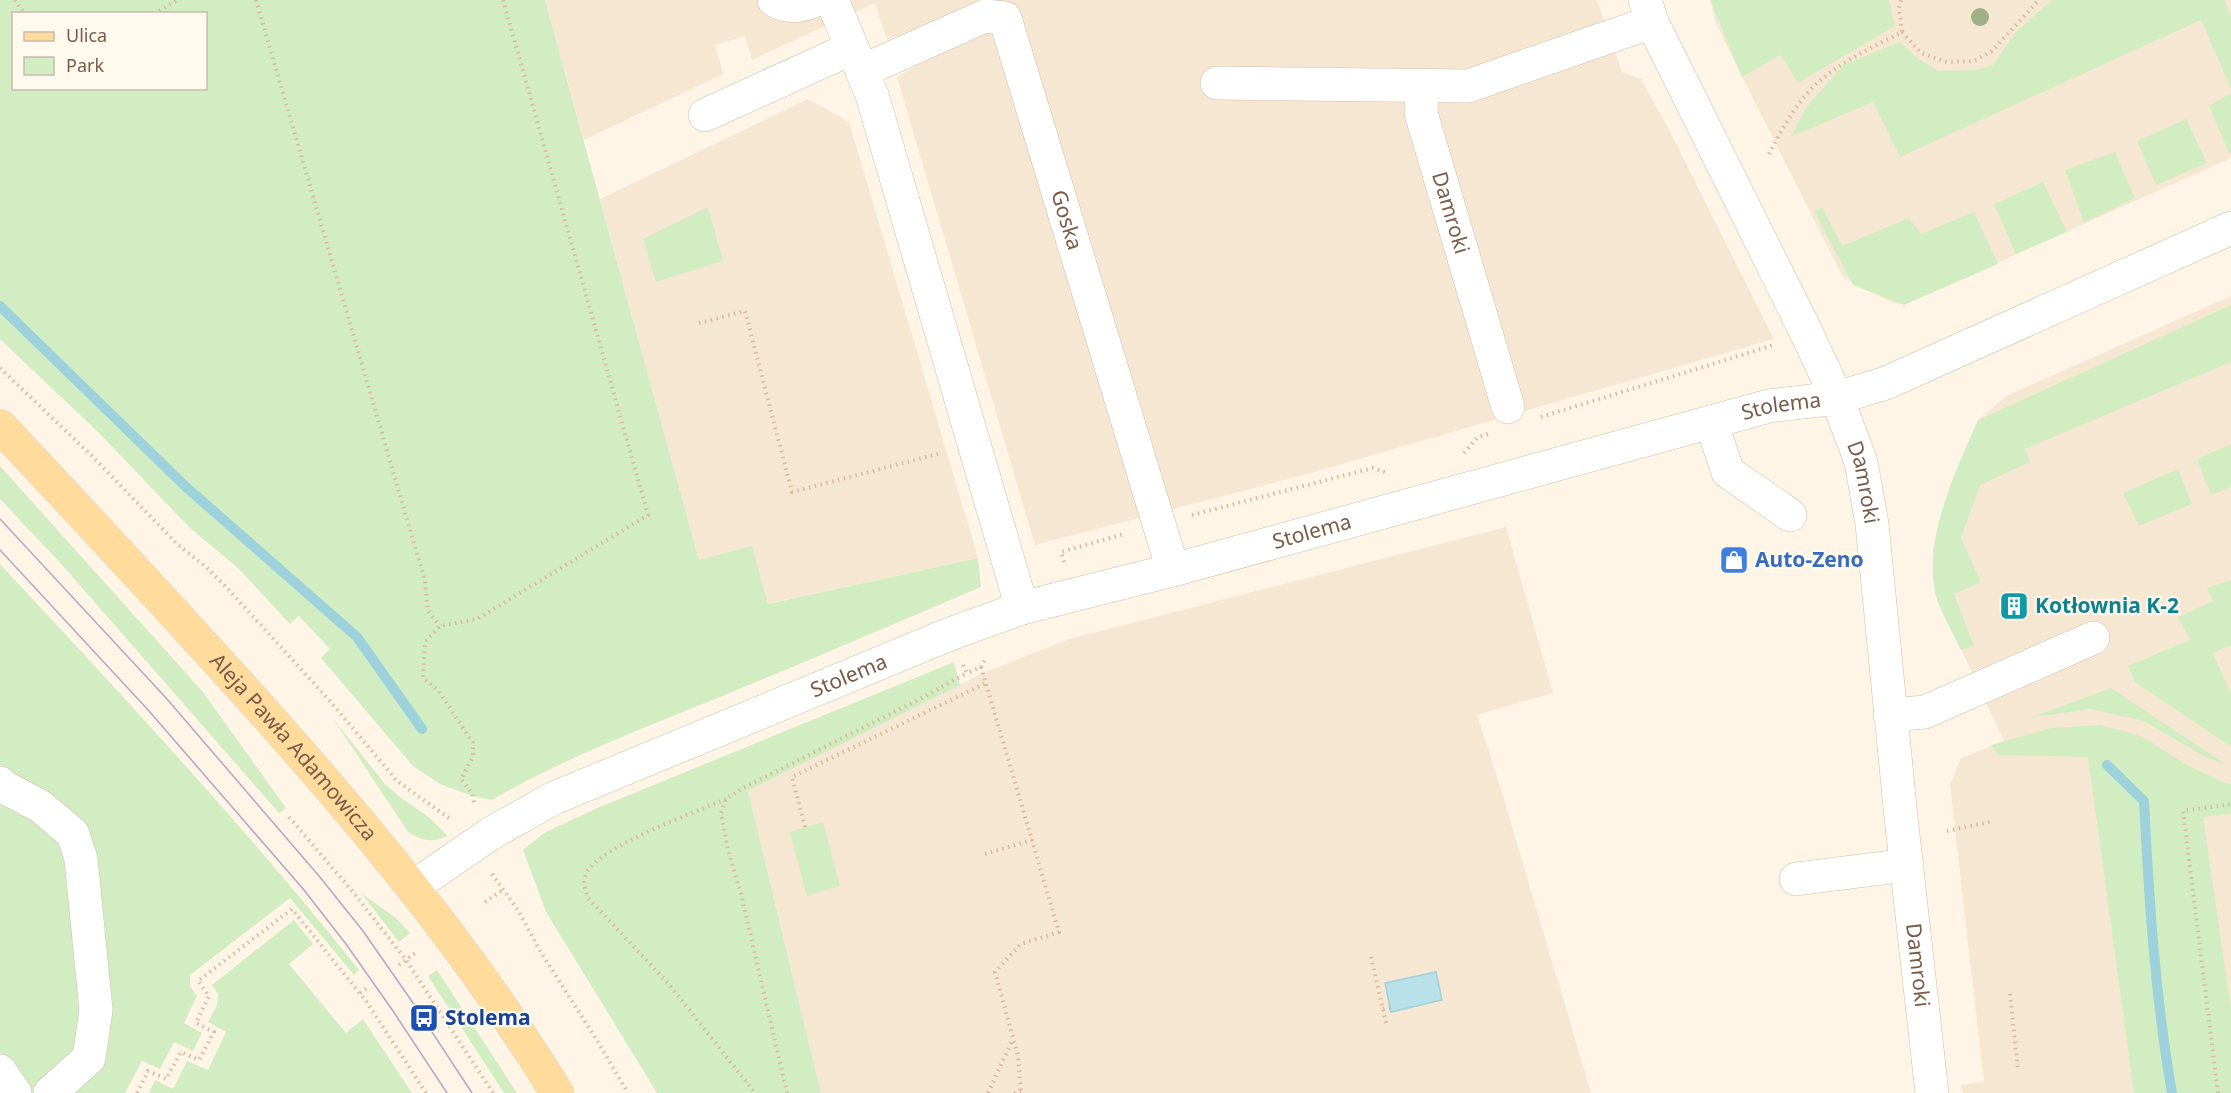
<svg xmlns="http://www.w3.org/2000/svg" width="2231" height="1093" font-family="'Noto Sans',sans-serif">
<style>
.residential{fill:#f6e7d3}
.green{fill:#d3edc2;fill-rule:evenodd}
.water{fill:#b8e1ea;stroke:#9dd1dc;stroke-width:1.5}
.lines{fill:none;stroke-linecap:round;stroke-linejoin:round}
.stream{stroke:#9dd1dc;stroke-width:10}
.minor-casing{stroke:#d1bdaa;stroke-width:34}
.major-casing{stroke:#dcd4cf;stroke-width:34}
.path{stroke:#dbb79e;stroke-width:4;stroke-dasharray:1.5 4.5;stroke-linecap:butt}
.minor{stroke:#fff;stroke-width:33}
.major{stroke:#ffdc9c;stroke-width:33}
.tram{stroke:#b8a2c9;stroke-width:1.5}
.tree{fill:#9db188}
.labels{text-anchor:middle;stroke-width:4.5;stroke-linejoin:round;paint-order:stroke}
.street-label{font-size:21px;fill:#7a5b48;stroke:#fff9ee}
.shop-label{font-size:21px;font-weight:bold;fill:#366cbe;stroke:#fff9ee;text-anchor:start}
.culture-label{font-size:21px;font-weight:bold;fill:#0d838f;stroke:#fff9ee;text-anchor:start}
.transit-label{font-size:21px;font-weight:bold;fill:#164399;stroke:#fff9ee;text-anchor:start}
</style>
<rect width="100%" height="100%" fill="#fef5e6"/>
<!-- residential -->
<path class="residential" d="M 545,0 L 1597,0 L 1622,72 L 1641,79 L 1666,124 L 1774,339 L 1311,473 L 1035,545 L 897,77 L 921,63 L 906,33 L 887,40 L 875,3 L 752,60 L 745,36 L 715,45 L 723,74 L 584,140 Z
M 1711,0 L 2231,0 L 2231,158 L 1910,302 L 1895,304 L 1843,277 L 1742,77 L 1715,21 Z
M 808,99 L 849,122 L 978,558 L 767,604 L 699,560 L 600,199 Z
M 2231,296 L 2231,1093 L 1963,1093 L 1960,1085 L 1984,1082 L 1950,785 L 1961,758 L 2004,741 L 1935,593 L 1933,548 L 1952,482 L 1978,420 L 2006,396 Z
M 1506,527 L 1553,693 L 1477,715 L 1500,786 L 1591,1093 L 821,1093 L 748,791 L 983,673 L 1069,639 Z"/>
<!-- green -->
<path class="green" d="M 0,0 L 545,0 L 699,560 L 752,546 L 768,604 L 978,558 L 981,587 C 896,623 810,660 725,695 C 646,727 566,757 492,800 L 472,796 L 440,784 L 413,766 L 321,658 L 330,649 L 299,616 L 290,624 L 239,569 L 190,528 L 99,433 L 0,339 ZM 14,14 L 206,14 L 206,88 L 14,88 Z
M 1710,0 L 1889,0 L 1895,26 L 1798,83 L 1781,55 L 1742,77 Z
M 2052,0 L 2224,0 L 2231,16 L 2231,89 L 2201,20 L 1900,157 L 1873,102 L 1791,137 L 1805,109 L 1843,65 L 1900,42 L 1916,57 L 1938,71 L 1975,70 L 1993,65 L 2015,33 Z
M 2231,93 L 2231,152 L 2229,153 L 2209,106 Z
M 2186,119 L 2207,163 L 2156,185 L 2137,141 Z
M 2115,152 L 2135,198 L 2084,223 L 2065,170 Z
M 2043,182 L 2067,232 L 2016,254 L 1994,204 Z
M 708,207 L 723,261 L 656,282 L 643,239 Z
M 1822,207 L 1842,246 L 1909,218 L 1921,234 L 1974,212 L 1998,264 L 1904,305 L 1853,285 L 1814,211 Z
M 2231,305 L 2231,362 L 2025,449 L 2030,462 L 1980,485 L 1961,538 L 1981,582 L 1954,594 L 1974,646 L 1961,650 C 1954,634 1938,608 1935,592 C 1924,535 1956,471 1978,420 Z
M 2231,444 L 2231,487 L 2211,495 L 2197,459 Z
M 0,466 L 203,692 L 286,808 L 279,813 L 63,566 L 0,499 Z
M 2178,469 L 2192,504 L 2139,526 L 2123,493 Z
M 0,564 C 123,696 247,829 359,970 L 354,975 L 290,898 L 190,975 L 190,986 L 197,996 L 184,1023 L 202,1033 L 193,1051 L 174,1042 L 160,1069 L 142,1061 L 125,1093 L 0,1093 Z
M 2231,580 L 2231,645 L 2213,653 L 2231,694 L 2231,747 L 2135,682 L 2128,666 L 2190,640 L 2178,617 L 2213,601 L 2207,588 Z
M 954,662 L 960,685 L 748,791 L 821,1093 L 657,1093 L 546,912 L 523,850 L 544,833 L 595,809 Z
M 2111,688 L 2227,765 L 2203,756 L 2144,721 L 2090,709 L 2029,718 Z
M 334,720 L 385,784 L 400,797 L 430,818 L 448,836 C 432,843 422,841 408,832 Z
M 2101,725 L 2143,737 L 2185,764 L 2225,783 L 2231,784 L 2231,814 L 2203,817 L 2231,1009 L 2231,1093 L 2134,1093 L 2088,757 L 1998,755 L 1991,745 L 2051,728 Z
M 823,822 L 840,886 L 807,896 L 790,832 Z
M 361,893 L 396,918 L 410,933 L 399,942 Z
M 294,920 L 313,944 L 289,964 L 346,1033 L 363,1019 L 412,1093 L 149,1093 L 155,1080 L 173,1089 L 187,1061 L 208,1070 L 226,1032 L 208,1022 L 217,1005 L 218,994 L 212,985 Z
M 437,970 L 517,1093 L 504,1093 L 428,976 Z"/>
<!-- water -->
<path class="water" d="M 1436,972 L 1442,1000 L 1391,1012 L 1385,983 Z"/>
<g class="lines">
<!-- stream -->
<path class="stream" d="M 0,306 L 185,486 L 357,637 L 422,729
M 2107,765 L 2144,801 C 2149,899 2155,996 2172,1093"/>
<!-- minor casing -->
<g class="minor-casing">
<g id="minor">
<path d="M 774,0 C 788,9 802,6 816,0"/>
<path d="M 832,0 L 872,95 L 1022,608"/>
<path id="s1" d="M 1645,0 L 1652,22 L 1806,332 L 1837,398 L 1861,462 L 1872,524 L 1901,817 L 1932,1093"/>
<path id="s2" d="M 862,71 L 985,16 L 1005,18 L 1173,570"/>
<path d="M 1217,83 L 1468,86 L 1652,22"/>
<path id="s3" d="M 1422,87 L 1421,113 L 1508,407"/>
<path d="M 705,115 L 852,48"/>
<path d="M 1711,422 L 1728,472 L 1790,515"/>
<path d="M 1890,715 L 1925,712 L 2093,638"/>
<path d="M 0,783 L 4,787 L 40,806 L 73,834 L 81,859 L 96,1010 L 89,1058 L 50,1093"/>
<path d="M 1796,879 L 1907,865"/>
<path id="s4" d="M 413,887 L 490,834 L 554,798 L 950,634 L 1022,608 L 1173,570 L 1769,406 L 1837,398 L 1886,383 L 2231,228"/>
<path d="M 0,1071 L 15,1093"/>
</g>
</g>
<!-- major casing -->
<g class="major-casing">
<g id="major">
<path id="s5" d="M 0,426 C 79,510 157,594 234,679 C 352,809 465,943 557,1093"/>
</g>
</g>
<!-- path -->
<path class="path" d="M 15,0 L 25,14
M 256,0 L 425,581 L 428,611 L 440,626
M 154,14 L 177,0
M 1902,32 L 1921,53 L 1947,62 L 1974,61 L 1992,51 L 2039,0
M 1769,154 C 1781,131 1794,107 1812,88 C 1837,63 1871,48 1902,32 L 1899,8 L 1901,0
M 699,323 L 745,311 L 792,492 L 938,454
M 0,368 L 94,458 L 177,544 L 206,567 L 228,589 L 329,700 L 397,781 L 449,818
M 1541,417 L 1774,345
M 1464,453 L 1478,437 L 1488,434
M 1192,515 L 1373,468 L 1387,473
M 1064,562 L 1061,552 L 1124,534
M 963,665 L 967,673 L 981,667 L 985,660
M 981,667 L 1059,932 L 1021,944 L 995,972 L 1018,1056 L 1021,1093
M 726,799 C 698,811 599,847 587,872 C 582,882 585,888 588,898 L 668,983 L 755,1093
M 474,802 L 472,793 L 461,779 L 473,757 L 473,743 L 438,690 L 423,678 L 425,642 L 440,626 L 477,619 L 648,515 L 503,0
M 289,817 L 353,892 L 406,960 L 493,1093
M 805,827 L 792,777 L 986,683
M 1947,831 L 1990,822
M 985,854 L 1032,840
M 492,874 L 518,910 L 540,951 L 598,1042 L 628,1093
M 485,902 L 503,890
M 1371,957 L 1386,1023
M 399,965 L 418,951
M 360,993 L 368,987
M 2010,994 L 2018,1070
M 1383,1009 L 1390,1008
M 137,1093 L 148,1071 L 166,1079 L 181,1052 L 199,1060 L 214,1032 L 196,1023 L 209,996 L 198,981 L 292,909 L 366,1001 L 426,1093
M 787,1093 L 742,898 L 728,850 L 721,813 L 726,799 L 743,788 L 920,699 L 967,673
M 988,1093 L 1013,1039
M 1014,1093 L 1021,1091
M 2218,1093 L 2183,811 L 2231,804"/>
<!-- minor -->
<use href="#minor" class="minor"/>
<!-- major -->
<use href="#major" class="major"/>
<!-- tram -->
<path class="tram" d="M 0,519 L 167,699 L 319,876 L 363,931 L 411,1000 L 472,1093
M 0,550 L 149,711 L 304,890 L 346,944 L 393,1011 L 447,1093"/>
</g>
<!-- trees -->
<circle class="tree" cx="1980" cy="17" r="9"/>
<!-- icons -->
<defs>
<g id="shop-square" transform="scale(1.5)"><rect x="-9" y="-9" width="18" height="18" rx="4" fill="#3f7fe0" stroke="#fff9ee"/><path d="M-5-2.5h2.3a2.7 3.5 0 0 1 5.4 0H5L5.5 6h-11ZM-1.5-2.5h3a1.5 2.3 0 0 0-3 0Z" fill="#fff"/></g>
<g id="building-square" transform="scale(1.5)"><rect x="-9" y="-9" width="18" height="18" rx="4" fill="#0f9aa8" stroke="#fff9ee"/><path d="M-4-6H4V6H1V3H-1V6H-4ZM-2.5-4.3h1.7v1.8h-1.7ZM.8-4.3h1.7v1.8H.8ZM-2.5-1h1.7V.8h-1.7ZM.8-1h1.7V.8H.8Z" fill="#fff"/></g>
<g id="bus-square" transform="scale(1.5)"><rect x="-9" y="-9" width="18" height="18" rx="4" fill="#1a4fb4" stroke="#fff9ee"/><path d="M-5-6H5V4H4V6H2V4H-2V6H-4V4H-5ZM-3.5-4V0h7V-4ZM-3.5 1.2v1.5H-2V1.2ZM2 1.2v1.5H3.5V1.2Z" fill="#fff"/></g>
</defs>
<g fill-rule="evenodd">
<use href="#shop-square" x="1734" y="560"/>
<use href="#building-square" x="2014" y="606"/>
<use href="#bus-square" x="424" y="1018"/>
</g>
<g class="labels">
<!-- street labels -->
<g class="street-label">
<text dy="7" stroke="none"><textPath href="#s3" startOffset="130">Damroki</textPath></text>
<text dy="7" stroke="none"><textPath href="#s2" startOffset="366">Goska</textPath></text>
<text dy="7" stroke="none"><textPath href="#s4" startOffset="1458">Stolema</textPath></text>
<text dy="7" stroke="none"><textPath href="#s1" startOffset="531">Damroki</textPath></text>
<text dy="7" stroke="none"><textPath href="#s4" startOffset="972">Stolema</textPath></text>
<text dy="7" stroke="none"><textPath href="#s4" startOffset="486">Stolema</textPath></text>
<text dy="7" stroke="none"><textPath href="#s5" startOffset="435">Aleja Pawła Adamowicza</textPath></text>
<text dy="7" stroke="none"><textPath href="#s1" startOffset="1017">Damroki</textPath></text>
</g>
<!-- shop labels -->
<g class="shop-label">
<text x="1755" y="567">Auto-Zeno</text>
</g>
<!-- culture labels -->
<g class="culture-label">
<text x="2035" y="613">Kotłownia K-2</text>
</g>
<!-- transit labels -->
<g class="transit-label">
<text x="445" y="1025">Stolema</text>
</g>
</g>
<!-- legend -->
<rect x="12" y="12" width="195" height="78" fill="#fff9ee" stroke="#cabaac" stroke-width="1.5"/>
<rect x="24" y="32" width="30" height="9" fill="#ffdc9c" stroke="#cabaac" stroke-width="1.5"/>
<text x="66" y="42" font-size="18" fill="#7a5b48">Ulica</text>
<rect x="24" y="57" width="30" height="18" fill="#d3edc2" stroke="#cabaac" stroke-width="1.5"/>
<text x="66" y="72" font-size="18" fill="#7a5b48">Park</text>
</svg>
